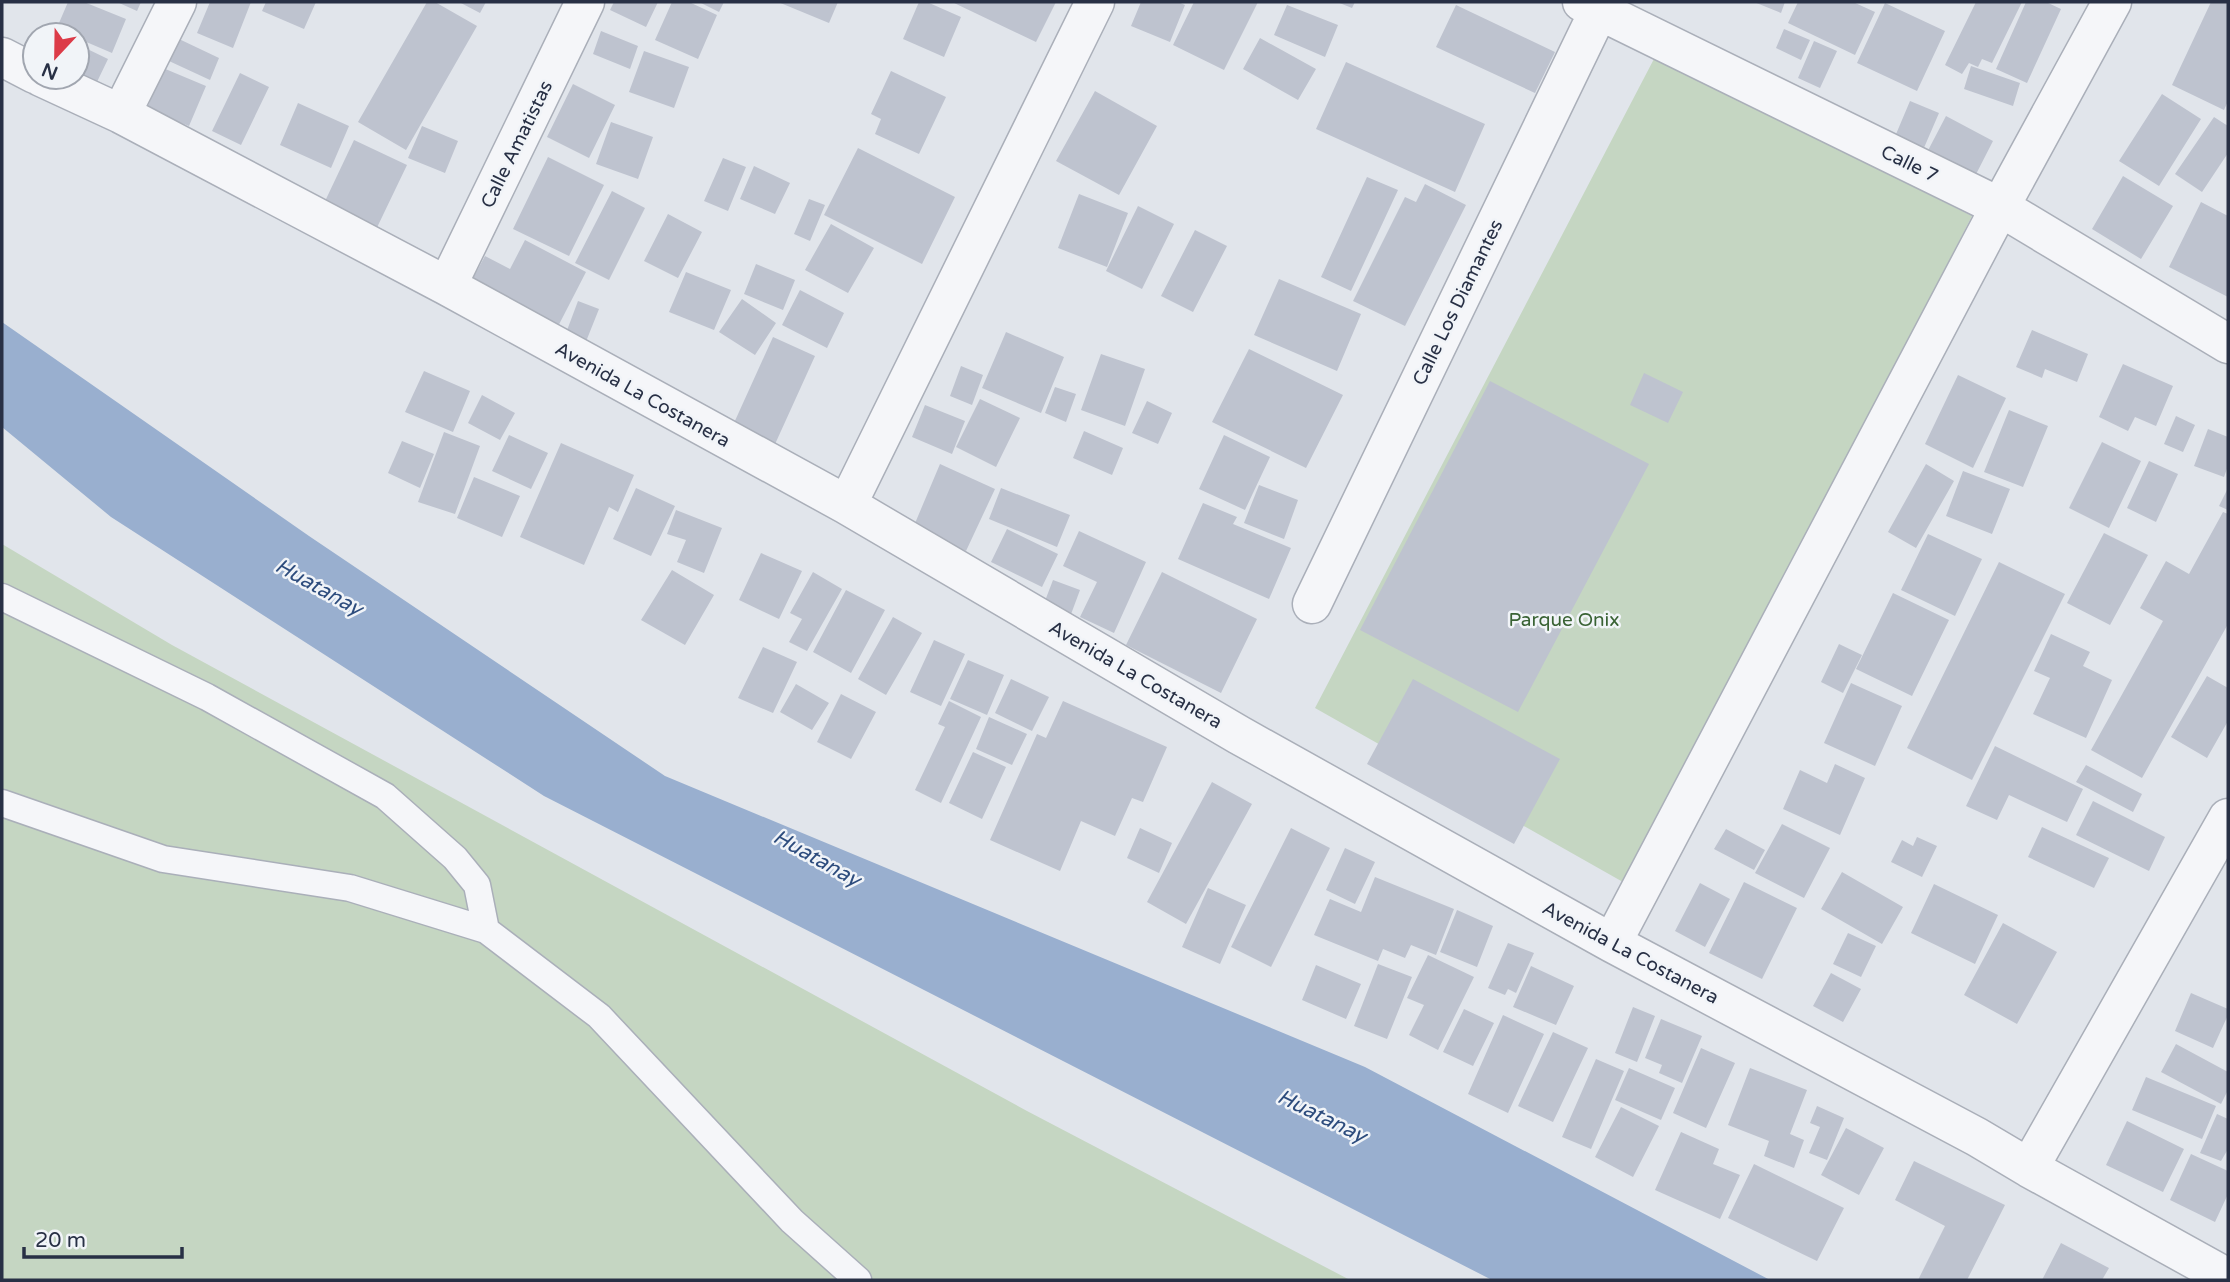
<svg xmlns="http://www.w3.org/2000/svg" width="2230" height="1282" font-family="'Varela Round',sans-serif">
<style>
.green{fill:#c5d6c2}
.water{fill:#99afcf}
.building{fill:#bec3cf}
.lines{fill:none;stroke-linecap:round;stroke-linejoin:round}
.service-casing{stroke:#aaafb9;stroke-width:29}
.minor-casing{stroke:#aaafb9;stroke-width:41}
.service{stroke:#f5f6f9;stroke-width:26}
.minor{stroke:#f5f6f9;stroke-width:38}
.labels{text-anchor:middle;stroke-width:5;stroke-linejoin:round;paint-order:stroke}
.street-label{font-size:19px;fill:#283045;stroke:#f1f4f8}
.park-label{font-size:19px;fill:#396234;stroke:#f1f4f8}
.water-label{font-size:21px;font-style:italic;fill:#2d4c7d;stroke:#f1f4f8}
</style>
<rect width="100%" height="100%" fill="#e1e5eb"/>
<!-- green -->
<path class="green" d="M 1655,57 L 1972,216 L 1630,886 L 1315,708 Z
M 2,544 L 172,645 L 1027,1111 L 1350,1280 L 2,1280 Z"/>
<!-- water -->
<path class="water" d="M 2,322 L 309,536 L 665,776 L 1365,1067 L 1770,1280 L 1492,1280 L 544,796 L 111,517 L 2,427 Z"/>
<!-- building -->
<path class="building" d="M 68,2 L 84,2 L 126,19 L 112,53 L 77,38 L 77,35 L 69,35 L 56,30 Z
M 117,2 L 141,2 L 137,11 Z
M 210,2 L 251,2 L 233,48 L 197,33 Z
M 266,2 L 316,2 L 304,29 L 262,11 Z
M 427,2 L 435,2 L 477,26 L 406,150 L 358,122 Z
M 459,2 L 486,2 L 480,13 Z
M 614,2 L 658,2 L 646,27 L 610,10 Z
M 672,2 L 689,2 L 717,15 L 698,59 L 655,40 Z
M 699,2 L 724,2 L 719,12 Z
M 778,2 L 838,2 L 829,23 Z
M 919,2 L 927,2 L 961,17 L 944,57 L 903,39 Z
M 952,2 L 1056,2 L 1036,42 Z
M 1141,2 L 1178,2 L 1185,5 L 1170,42 L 1131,26 Z
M 1194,2 L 1258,2 L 1224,70 L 1173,45 Z
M 1337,2 L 1355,2 L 1352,8 Z
M 1754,2 L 1785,2 L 1781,13 Z
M 1798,2 L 1853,2 L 1875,12 L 1855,55 L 1788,23 Z
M 1976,2 L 2022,2 L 1992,63 L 1982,59 L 1978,67 L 1969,63 L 1962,74 L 1945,65 Z
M 2026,2 L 2046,2 L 2061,9 L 2027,83 L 1996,69 Z
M 2211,2 L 2228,2 L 2228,101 L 2224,110 L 2172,85 Z
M 1885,3 L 1945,31 L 1917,91 L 1857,63 Z
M 1287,5 L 1338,25 L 1325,57 L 1274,35 Z
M 1456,5 L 1555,52 L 1535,93 L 1436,47 Z
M 1784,29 L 1810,40 L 1801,60 L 1776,48 Z
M 601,31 L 638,46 L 630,69 L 593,54 Z
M 1260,38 L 1316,69 L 1298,100 L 1243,69 Z
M 179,39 L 219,58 L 210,80 L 169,61 Z
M 1814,41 L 1837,51 L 1820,88 L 1798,78 Z
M 77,44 L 108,59 L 96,84 L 77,74 Z
M 644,51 L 689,67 L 674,108 L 629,92 Z
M 1346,62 L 1485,124 L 1455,192 L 1316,129 Z
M 1971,66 L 2020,83 L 2013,106 L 1964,89 Z
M 163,68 L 206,86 L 189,126 L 147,109 Z
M 891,71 L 946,97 L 919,154 L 875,134 L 881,119 L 871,114 Z
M 240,73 L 269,87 L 241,145 L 212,131 Z
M 573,84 L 615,105 L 589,158 L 547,137 Z
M 1095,91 L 1157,126 L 1119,195 L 1056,161 Z
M 2162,94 L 2201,119 L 2159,186 L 2119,161 Z
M 1910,101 L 1939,113 L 1920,157 L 1891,146 Z
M 298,103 L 349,126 L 331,168 L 280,145 Z
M 1946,116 L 1993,141 L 1971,184 L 1923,160 Z
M 2214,117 L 2228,126 L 2228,153 L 2202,192 L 2175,174 Z
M 611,122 L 653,137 L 638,179 L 596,164 Z
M 422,126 L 458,141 L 445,173 L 408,158 Z
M 354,140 L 407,165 L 371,240 L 318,216 Z
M 858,148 L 955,197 L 922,264 L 824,215 Z
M 548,157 L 604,185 L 569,256 L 513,229 Z
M 723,158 L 746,167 L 728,211 L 704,201 Z
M 754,166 L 790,183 L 775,214 L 740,199 Z
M 2123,176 L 2173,206 L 2141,259 L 2092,229 Z
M 1367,177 L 1398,190 L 1351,291 L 1321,277 Z
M 1425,184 L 1466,205 L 1405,326 L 1353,301 L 1405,197 L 1416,202 Z
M 612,191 L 645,208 L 609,280 L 575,263 Z
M 1079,194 L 1128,213 L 1107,267 L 1058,248 Z
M 809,199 L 825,205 L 810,241 L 794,234 Z
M 2201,202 L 2228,216 L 2228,297 L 2169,267 Z
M 1138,206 L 1174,224 L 1142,289 L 1106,271 Z
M 668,214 L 702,232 L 678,278 L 644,261 Z
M 831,224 L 874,248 L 848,293 L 805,270 Z
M 1195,230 L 1227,246 L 1193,312 L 1161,296 Z
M 525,240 L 586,272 L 551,340 L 464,295 L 485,256 L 510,269 Z
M 756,264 L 795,280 L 783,310 L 744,294 Z
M 686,272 L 731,290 L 714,330 L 669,312 Z
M 1279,279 L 1361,314 L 1337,371 L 1254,335 Z
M 800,290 L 844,313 L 827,348 L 782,325 Z
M 742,299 L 776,323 L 755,355 L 719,332 Z
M 578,301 L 599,309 L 583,349 L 563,341 Z
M 2032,330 L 2088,354 L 2077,382 L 2045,369 L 2042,378 L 2016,367 Z
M 1006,332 L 1064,357 L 1041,413 L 982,388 Z
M 773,337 L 815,356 L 771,453 L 729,434 Z
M 1249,349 L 1343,395 L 1306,468 L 1212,422 Z
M 1101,354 L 1145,369 L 1125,426 L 1081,410 Z
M 2123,364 L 2173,386 L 2156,426 L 2135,417 L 2128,431 L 2099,417 Z
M 961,366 L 983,375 L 972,405 L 950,396 Z
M 424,371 L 470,391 L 453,432 L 405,412 Z
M 1644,373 L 1683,392 L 1668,423 L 1630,405 Z
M 1958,375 L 2006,398 L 1973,468 L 1925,444 Z
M 1490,381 L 1649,464 L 1518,712 L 1360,630 Z
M 1055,387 L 1076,394 L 1066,422 L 1045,413 Z
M 482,395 L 515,413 L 500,440 L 468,423 Z
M 980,399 L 1020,418 L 996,467 L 956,447 Z
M 1147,401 L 1172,413 L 1158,444 L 1132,433 Z
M 925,405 L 965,421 L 952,454 L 912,437 Z
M 2009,410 L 2048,426 L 2023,487 L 1984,472 Z
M 2176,416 L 2195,425 L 2183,452 L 2164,444 Z
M 2208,429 L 2228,437 L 2228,466 L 2224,477 L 2194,466 Z
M 1084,431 L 1123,448 L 1112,475 L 1073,458 Z
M 444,432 L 480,446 L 455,514 L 418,502 Z
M 509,435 L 548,453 L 531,489 L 492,471 Z
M 1224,435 L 1270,457 L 1245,510 L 1199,489 Z
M 402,441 L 434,454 L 420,488 L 388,473 Z
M 2102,442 L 2141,461 L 2109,528 L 2069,508 Z
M 561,443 L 634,475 L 618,512 L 609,507 L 584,565 L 520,537 Z
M 2149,461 L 2178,474 L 2156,522 L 2127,508 Z
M 940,464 L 995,489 L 966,551 L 913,528 Z
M 1926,464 L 1954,481 L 1916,548 L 1888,532 Z
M 1963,471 L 2010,489 L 1992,534 L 1946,516 Z
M 474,477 L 520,496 L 502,537 L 457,518 Z
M 1259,485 L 1298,500 L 1284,539 L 1244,523 Z
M 636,488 L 675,506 L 651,556 L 613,539 Z
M 1001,488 L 1070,515 L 1057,547 L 989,519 Z
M 2228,488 L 2228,510 L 2219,506 Z
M 1203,503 L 1237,517 L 1233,524 L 1291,548 L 1269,599 L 1178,559 Z
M 676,510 L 722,528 L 704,573 L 677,562 L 686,540 L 667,534 Z
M 2223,512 L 2228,514 L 2228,624 L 2142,778 L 2091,750 L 2163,621 L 2140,608 L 2166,561 L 2189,574 Z
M 1007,529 L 1058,554 L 1042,587 L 991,562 Z
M 1079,531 L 1146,562 L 1114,633 L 1080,617 L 1097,582 L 1063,566 Z
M 2104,533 L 2148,555 L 2110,625 L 2067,603 Z
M 1928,534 L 1982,559 L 1955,616 L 1901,590 Z
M 761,553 L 802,571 L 779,619 L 739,600 Z
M 1999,562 L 2065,594 L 1972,780 L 1907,748 Z
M 672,570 L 714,595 L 685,645 L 641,620 Z
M 813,572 L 842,589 L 807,651 L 789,642 L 802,619 L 790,613 Z
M 1162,572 L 1257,619 L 1221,693 L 1126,645 Z
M 1053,580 L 1080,590 L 1067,625 L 1040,614 Z
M 846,590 L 885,610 L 851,673 L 813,652 Z
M 1893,593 L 1949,620 L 1912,696 L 1856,669 Z
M 893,617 L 922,633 L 886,695 L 858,679 Z
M 2051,634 L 2090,652 L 2083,666 L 2112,680 L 2086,738 L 2033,714 L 2050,678 L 2034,671 Z
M 934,640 L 965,654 L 941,706 L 910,692 Z
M 1839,644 L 1862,655 L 1843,693 L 1821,682 Z
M 763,647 L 797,662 L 773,713 L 738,698 Z
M 968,660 L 1004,675 L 987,715 L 950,699 Z
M 2207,676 L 2228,688 L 2228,721 L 2207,758 L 2171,737 Z
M 1011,679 L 1049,697 L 1032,731 L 995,713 Z
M 1413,679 L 1560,759 L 1514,844 L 1367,764 Z
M 1851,683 L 1902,706 L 1875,766 L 1824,743 Z
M 796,684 L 829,703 L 812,730 L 780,712 Z
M 841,694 L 876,712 L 851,759 L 817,742 Z
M 949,701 L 981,717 L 941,803 L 915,790 L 945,727 L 938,724 Z
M 1063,701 L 1167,747 L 1143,802 L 1132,798 L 1115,836 L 1081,821 L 1060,871 L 990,840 L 1037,734 L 1046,738 Z
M 989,717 L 1027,734 L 1012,765 L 976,749 Z
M 1995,746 L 2083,789 L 2067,822 L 2009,795 L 1997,820 L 1966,806 Z
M 973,752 L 1006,767 L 982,819 L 949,803 Z
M 1835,764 L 1865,778 L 1840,835 L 1783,809 L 1800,770 L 1827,783 Z
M 2086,765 L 2142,794 L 2133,812 L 2076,782 Z
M 1212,782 L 1252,804 L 1186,924 L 1147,902 Z
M 2093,801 L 2165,837 L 2149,871 L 2076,835 Z
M 1782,824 L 1830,848 L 1804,898 L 1755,873 Z
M 2042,827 L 2109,858 L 2094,888 L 2028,857 Z
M 1140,828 L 1172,843 L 1159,873 L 1127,858 Z
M 1291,828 L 1330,848 L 1271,967 L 1231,947 Z
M 1726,829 L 1765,850 L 1754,870 L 1714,849 Z
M 1917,837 L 1937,846 L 1922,877 L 1891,862 L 1902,840 L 1913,846 Z
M 1345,848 L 1375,862 L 1355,904 L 1326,890 Z
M 1842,872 L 1903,907 L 1882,944 L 1821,909 Z
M 1375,877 L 1454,909 L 1436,955 L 1411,945 L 1405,958 L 1383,949 L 1378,961 L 1314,935 L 1330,899 L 1361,912 Z
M 1744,882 L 1797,908 L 1762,979 L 1709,953 Z
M 1700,883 L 1730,899 L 1705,947 L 1675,931 Z
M 1934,884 L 1998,915 L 1975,964 L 1911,933 Z
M 1208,888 L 1246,905 L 1220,964 L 1182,947 Z
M 1457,910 L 1493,926 L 1477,967 L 1440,952 Z
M 2003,923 L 2057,952 L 2017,1024 L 1964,995 Z
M 1848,933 L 1876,946 L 1861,977 L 1833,964 Z
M 1508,943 L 1534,953 L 1516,993 L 1508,989 L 1505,995 L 1488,988 Z
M 1428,955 L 1474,977 L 1438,1050 L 1409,1035 L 1424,1005 L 1407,998 Z
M 1378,964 L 1412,977 L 1387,1039 L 1354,1026 Z
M 1316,965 L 1361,984 L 1346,1019 L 1302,1000 Z
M 1531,966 L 1574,986 L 1556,1025 L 1513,1007 Z
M 1831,973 L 1861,989 L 1843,1022 L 1813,1006 Z
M 2191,993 L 2228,1009 L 2228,1015 L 2213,1048 L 2175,1031 Z
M 1633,1007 L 1655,1016 L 1637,1062 L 1615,1053 Z
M 1464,1009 L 1494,1023 L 1473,1066 L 1443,1052 Z
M 1503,1015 L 1544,1034 L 1508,1113 L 1468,1094 Z
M 1661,1019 L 1702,1036 L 1682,1083 L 1659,1073 L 1662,1065 L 1645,1058 Z
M 1553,1032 L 1588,1048 L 1553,1122 L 1518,1106 Z
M 2176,1044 L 2228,1072 L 2228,1090 L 2221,1104 L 2161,1072 Z
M 1701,1048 L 1735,1063 L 1706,1128 L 1673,1113 Z
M 1596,1059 L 1624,1071 L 1591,1149 L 1562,1137 Z
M 1629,1068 L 1675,1088 L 1661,1120 L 1615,1100 Z
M 1750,1068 L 1807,1090 L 1790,1134 L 1804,1140 L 1794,1168 L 1764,1156 L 1769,1141 L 1728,1125 Z
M 2146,1077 L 2216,1106 L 2202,1139 L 2132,1110 Z
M 1817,1106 L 1844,1118 L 1827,1160 L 1809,1153 L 1820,1127 L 1810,1123 Z
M 1621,1107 L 1659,1126 L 1633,1177 L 1595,1157 Z
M 2217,1114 L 2228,1119 L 2228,1149 L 2221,1161 L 2200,1153 Z
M 2127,1121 L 2184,1149 L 2163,1192 L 2106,1165 Z
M 1846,1128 L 1884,1148 L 1859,1195 L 1821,1175 Z
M 1681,1132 L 1719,1149 L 1713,1164 L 1740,1175 L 1720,1219 L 1655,1190 Z
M 2191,1154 L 2228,1171 L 2228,1194 L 2215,1222 L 2170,1200 Z
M 1914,1161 L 2005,1205 L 1967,1280 L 1918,1280 L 1945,1226 L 1895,1200 Z
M 1754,1164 L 1844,1208 L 1817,1261 L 1728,1218 Z
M 2061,1243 L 2109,1268 L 2102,1280 L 2042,1280 Z"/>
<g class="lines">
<!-- service casing -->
<g class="service-casing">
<path id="service" d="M 2,597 L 207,697 L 385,796 L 455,858 L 477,885 L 486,930
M 2,803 L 163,859 L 350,888 L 486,930 L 599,1016 L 792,1221 L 858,1280"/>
</g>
<!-- minor casing -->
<g class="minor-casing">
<path id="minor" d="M 1582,2 L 2000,207 L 2228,344
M 2,57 L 35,74
M 41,77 L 121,114 L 447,286 L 847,505 L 1239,735 L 1612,943 L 1977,1137 L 2029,1168 L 2228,1278
M 121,114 L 177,2
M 447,286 L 585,2
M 847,505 L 1095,2
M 1312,604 L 1603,2
M 1612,943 L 2000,207 L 2112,2
M 2029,1168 L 2228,818"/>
</g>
<!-- service -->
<use href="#service" class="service"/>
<!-- minor -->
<use href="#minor" class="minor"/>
</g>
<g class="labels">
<!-- street labels -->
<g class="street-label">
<text transform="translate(516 144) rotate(-64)" y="7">Calle Amatistas</text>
<text transform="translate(1910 163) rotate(26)" y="7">Calle 7</text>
<text transform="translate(1457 302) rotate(-64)" y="7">Calle Los Diamantes</text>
<text transform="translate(643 394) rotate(29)" y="7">Avenida La Costanera</text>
<text transform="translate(1136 674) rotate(30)" y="7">Avenida La Costanera</text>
<text transform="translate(1631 952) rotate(28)" y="7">Avenida La Costanera</text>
</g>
<!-- park labels -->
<g class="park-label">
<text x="1564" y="626">Parque Onix</text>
</g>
<!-- water labels -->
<g class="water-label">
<text transform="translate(319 587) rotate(29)" y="7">Huatanay</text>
<text transform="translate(817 858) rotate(29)" y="7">Huatanay</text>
<text transform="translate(1322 1116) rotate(26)" y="7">Huatanay</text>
</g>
</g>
<!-- border -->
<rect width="2230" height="1282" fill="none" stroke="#283045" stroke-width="7"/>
<!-- north arrow -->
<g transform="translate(56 56) rotate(202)"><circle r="33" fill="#f1f4f8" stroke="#a1a6b0" stroke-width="2"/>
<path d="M0-5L12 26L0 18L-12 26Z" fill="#dc3b48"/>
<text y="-10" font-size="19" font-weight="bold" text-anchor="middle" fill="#283045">N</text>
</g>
<!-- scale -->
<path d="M24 1247v10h158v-10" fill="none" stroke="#283045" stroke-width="3.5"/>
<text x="35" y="1247" font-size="21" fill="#283045" stroke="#f1f4f8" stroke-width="5" paint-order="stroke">20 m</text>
</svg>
